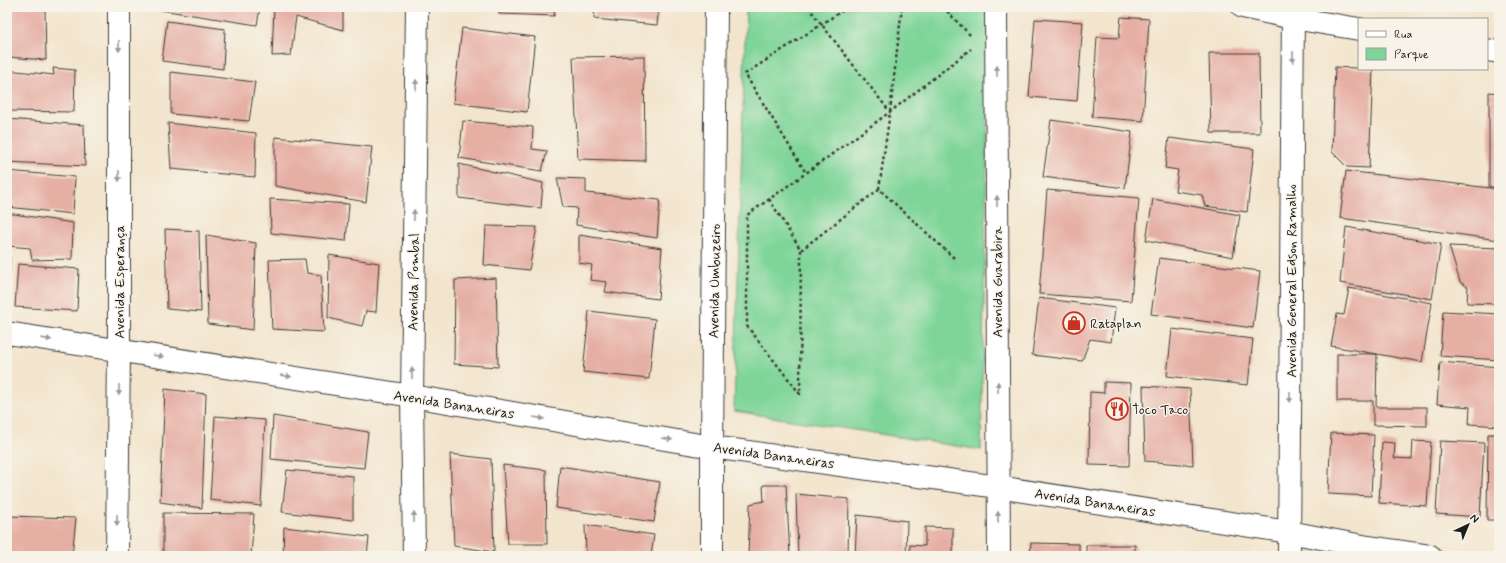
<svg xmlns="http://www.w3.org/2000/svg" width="1506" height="563" font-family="Mynerve,sans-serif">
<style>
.green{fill:#7fd599;stroke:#4e785a}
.building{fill:#e6afa4}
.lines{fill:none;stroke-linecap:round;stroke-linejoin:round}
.minor-casing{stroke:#3c3a37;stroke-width:24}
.major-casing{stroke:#3c3a37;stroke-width:24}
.path{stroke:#3c3a37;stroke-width:2.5;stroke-dasharray:3 3;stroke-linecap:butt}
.minor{stroke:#fff;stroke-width:22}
.major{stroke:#fff;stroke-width:22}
.oneway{fill:#999}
.labels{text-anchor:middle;stroke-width:3;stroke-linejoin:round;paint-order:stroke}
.street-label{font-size:14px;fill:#1c1c1c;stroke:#f7f3e8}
.poi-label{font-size:14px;fill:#1c1c1c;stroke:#f7f3e8;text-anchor:start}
</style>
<rect width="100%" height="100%" fill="#f7f3e8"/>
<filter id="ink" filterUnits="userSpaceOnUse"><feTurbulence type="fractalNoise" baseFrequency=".025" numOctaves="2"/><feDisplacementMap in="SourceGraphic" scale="8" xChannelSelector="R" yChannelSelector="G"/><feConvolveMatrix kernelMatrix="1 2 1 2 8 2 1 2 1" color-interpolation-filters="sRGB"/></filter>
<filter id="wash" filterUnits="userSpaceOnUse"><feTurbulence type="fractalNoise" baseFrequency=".012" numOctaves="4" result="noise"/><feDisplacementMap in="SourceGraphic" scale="16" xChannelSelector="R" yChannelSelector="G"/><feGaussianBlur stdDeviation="0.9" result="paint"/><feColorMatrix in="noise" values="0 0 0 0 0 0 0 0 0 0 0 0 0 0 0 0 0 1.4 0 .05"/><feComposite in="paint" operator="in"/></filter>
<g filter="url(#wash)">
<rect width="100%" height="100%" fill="#f3e5cd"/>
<!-- green -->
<path class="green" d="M 746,7 L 990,7 L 981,450 L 734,411 Z"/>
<g id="blocks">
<!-- building -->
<path class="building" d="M 7,7 L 45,7 L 46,60 L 7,57 L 8,17 Z
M 162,7 L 260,7 L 257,25 L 161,10 Z
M 274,7 L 343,7 L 343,30 L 296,17 L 291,55 L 272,56 Z
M 499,7 L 555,7 L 554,16 L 499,14 Z
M 595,7 L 659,7 L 657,25 L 594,19 Z
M 1121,17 L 1149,19 L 1143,121 L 1092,117 L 1097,37 L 1119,38 Z
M 1035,19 L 1083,22 L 1077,101 L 1029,97 Z
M 167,21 L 225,29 L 223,69 L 162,61 Z
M 462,28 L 535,37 L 527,112 L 453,103 Z
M 1209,53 L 1259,53 L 1260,133 L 1211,133 Z
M 644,56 L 645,161 L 578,159 L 573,57 Z
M 1335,67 L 1373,69 L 1369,168 L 1347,167 L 1332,152 Z
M 53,68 L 75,70 L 74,112 L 7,111 L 7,70 L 54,75 Z
M 171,72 L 255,82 L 249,121 L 171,114 Z
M 1489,92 L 1499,93 L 1499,187 L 1489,187 Z
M 7,119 L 84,125 L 85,166 L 7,162 Z
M 1051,120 L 1132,132 L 1125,188 L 1043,177 Z
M 463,121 L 533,127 L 532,149 L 547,151 L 542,171 L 459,158 Z
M 168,123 L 256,133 L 255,177 L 171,169 Z
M 275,137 L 372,147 L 366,202 L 275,186 Z
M 1169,138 L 1254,149 L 1247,212 L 1205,206 L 1202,195 L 1175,191 L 1178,170 L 1165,168 Z
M 459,164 L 543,183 L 541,208 L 459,198 Z
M 7,171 L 75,177 L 73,214 L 7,207 Z
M 1346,171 L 1499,189 L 1499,240 L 1340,218 Z
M 557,178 L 586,179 L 586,193 L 660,200 L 657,238 L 576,225 L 577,208 L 563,207 Z
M 1047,190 L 1139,198 L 1131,301 L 1039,294 Z
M 270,199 L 349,204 L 346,241 L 271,233 Z
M 1153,199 L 1240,215 L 1233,257 L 1146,240 Z
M 7,213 L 73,223 L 72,259 L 32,260 L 30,248 L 7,246 Z
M 486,226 L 537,227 L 529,270 L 484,265 Z
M 1346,227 L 1441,244 L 1432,299 L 1340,283 Z
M 165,229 L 199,231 L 201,312 L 167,309 Z
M 206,235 L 256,243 L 253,330 L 208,324 Z
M 579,235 L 662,248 L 658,299 L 605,292 L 607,282 L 590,280 L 592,265 L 579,263 Z
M 1449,246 L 1499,248 L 1499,304 L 1467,303 L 1468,287 L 1460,282 Z
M 329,255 L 379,263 L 376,312 L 366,311 L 362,326 L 328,318 Z
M 7,257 L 10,258 L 9,296 L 7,296 Z
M 1159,258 L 1260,271 L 1253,328 L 1151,314 Z
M 305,259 L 307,273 L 321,275 L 324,332 L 272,329 L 269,260 Z
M 18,264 L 79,269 L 77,311 L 15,307 Z
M 496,278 L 498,367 L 454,364 L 455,280 Z
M 1349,288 L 1432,303 L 1422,362 L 1331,346 L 1337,314 L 1344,315 Z
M 1039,298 L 1115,308 L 1111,342 L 1090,339 L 1082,361 L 1032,355 Z
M 589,311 L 655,319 L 649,379 L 583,372 Z
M 1443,311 L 1499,314 L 1499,360 L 1440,356 Z
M 1172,329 L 1253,339 L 1248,385 L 1167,376 Z
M 1337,354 L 1377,354 L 1376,407 L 1427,407 L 1427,426 L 1373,425 L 1373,401 L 1337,401 Z
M 1440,362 L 1499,367 L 1499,426 L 1469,424 L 1470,407 L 1437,404 Z
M 1104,382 L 1131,383 L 1129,466 L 1089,465 L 1090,392 L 1104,393 Z
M 1143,386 L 1190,389 L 1193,465 L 1145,461 Z
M 165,389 L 206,394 L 202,508 L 160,502 Z
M 215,416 L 265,420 L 261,506 L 210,500 Z
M 273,416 L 368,432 L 364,468 L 271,459 Z
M 1331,433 L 1374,435 L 1371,496 L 1328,494 Z
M 1488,434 L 1499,434 L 1499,520 L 1487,520 Z
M 1413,441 L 1431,442 L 1427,506 L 1379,503 L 1382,442 L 1395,443 L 1394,458 L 1412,459 Z
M 1440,441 L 1484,443 L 1480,517 L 1436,514 Z
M 450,454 L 491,459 L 494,552 L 454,546 Z
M 503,465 L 546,470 L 547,544 L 508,544 Z
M 560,466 L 660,482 L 654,522 L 556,508 Z
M 287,470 L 353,476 L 353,520 L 282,512 Z
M 763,485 L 786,485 L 790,556 L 748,556 L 750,504 L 764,501 Z
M 796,494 L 849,499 L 848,556 L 798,556 Z
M 163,513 L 254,514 L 251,556 L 163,556 Z
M 857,515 L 907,521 L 906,556 L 855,556 Z
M 7,516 L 76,518 L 72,556 L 7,554 Z
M 585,525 L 654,535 L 651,556 L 586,556 Z
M 284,527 L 369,537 L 367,556 L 283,556 Z
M 925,527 L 953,528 L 953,556 L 910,556 L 910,545 L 925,546 Z
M 1031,543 L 1079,544 L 1079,556 L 1030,556 Z
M 1086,545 L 1135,545 L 1135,556 L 1086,556 Z"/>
</g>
</g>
<g filter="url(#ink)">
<use href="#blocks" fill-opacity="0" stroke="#3c3a37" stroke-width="1"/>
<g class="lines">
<!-- minor casing -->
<g class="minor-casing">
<path id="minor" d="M 1243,7 L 1293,18 L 1359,29
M 1487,50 L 1499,52
M 7,333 L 412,396 L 712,447 L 998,487 L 1289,532 L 1368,547 L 1430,556
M 414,556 L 412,396 L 417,7
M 712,556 L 712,447 L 716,7"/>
</g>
<!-- major casing -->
<g class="major-casing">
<path id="major" d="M 996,7 L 999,556
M 117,556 L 119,350 L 119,7
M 1289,556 L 1293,7"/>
</g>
<!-- path -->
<path class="path" d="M 808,7 L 890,112
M 848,7 L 745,74 L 806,173 L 890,112 L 971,49
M 943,7 L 971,36
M 879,189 L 890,112 L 902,7
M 769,199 L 801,250 L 800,394 L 747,326 L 747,215 L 806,173
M 801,250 L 879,189 L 954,258"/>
<!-- minor -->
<use href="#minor" class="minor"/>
<!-- major -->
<use href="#major" class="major"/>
</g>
<!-- one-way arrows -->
<defs><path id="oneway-solid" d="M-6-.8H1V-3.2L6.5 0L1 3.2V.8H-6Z"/></defs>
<g class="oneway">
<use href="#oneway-solid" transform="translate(119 46) rotate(90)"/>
<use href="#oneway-solid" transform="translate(1293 57) rotate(90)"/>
<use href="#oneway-solid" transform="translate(997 71) rotate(-90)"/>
<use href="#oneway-solid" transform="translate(416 85) rotate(-89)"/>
<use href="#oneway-solid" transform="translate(119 176) rotate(90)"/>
<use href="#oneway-solid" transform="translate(997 201) rotate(-90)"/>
<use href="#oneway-solid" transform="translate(414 215) rotate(-89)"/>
<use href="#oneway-solid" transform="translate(46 339) rotate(9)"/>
<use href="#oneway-solid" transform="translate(158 356) rotate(9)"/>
<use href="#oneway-solid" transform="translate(412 373) rotate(-89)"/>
<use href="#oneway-solid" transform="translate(286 376) rotate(9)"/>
<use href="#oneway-solid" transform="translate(998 387) rotate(-90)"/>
<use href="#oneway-solid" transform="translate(119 390) rotate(91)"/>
<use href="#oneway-solid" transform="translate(1290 397) rotate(90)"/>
<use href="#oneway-solid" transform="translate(539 418) rotate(9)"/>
<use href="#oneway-solid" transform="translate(667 439) rotate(9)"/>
<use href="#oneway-solid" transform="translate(414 517) rotate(-91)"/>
<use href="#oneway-solid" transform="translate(998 517) rotate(-90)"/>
<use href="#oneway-solid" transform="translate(117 520) rotate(91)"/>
</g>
</g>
<!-- icons -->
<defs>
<g id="shop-ring" transform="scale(1.15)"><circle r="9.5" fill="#f7f3e8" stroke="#c8321e" stroke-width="1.5"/><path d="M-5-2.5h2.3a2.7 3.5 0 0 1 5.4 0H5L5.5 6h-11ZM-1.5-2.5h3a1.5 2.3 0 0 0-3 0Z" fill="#c8321e"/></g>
<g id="restaurant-ring" transform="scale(1.15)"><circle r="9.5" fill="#f7f3e8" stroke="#c8321e" stroke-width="1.5"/><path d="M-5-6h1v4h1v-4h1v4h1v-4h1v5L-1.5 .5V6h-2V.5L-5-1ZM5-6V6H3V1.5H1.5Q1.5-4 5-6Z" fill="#c8321e"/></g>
</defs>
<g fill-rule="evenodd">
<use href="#shop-ring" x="1074" y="323"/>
<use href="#restaurant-ring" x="1117" y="409"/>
</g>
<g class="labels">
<!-- street labels -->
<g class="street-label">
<text transform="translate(714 281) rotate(-89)" y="5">Avenida Umbuzeiro</text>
<text transform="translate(1291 281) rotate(-90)" y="5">Avenida General Edson Ramalho</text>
<text transform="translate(119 282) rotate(-90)" y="5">Avenida Esperança</text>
<text transform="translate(413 282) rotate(-89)" y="5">Avenida Pombal</text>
<text transform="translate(997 282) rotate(-90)" y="5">Avenida Guarabira</text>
<text transform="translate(454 404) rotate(9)" y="5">Avenida Bananeiras</text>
<text transform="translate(774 455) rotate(8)" y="5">Avenida Bananeiras</text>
<text transform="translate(1095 502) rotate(9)" y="5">Avenida Bananeiras</text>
</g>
<!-- poi labels -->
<g class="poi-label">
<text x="1090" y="328">Rataplan</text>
<text x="1132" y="414">Toco Taco</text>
</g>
</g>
<!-- margin -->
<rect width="1506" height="563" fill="none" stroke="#f7f3e8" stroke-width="24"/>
<!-- legend -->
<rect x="1358" y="18" width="130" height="52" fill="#f7f3e8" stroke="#9f9d96"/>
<rect x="1366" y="31" width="20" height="6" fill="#ffffff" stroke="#9f9d96"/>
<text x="1394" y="38" font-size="12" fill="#1c1c1c">Rua</text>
<rect x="1366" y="48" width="20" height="12" fill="#7fd599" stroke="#9f9d96"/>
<text x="1394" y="58" font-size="12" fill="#1c1c1c">Parque</text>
<!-- north arrow -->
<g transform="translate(1468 525) rotate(44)" stroke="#f7f3e8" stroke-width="3" paint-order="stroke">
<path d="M0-3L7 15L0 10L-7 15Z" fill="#1c1c1c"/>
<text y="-6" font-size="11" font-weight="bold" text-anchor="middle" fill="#1c1c1c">N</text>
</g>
</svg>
